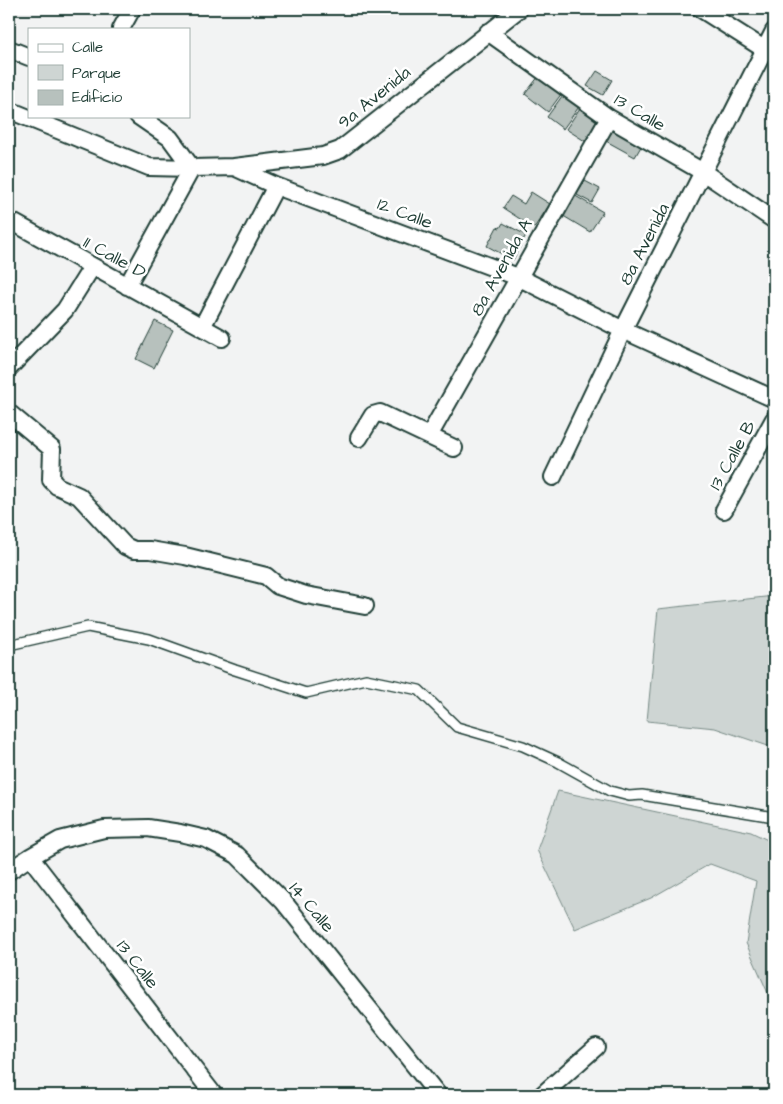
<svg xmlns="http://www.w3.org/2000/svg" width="783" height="1104" font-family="'Architects Daughter',sans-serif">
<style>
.green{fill:#ced5d3;stroke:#768984}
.building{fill:#b7c1bd;stroke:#1f3d34}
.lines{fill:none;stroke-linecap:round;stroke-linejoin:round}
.lane-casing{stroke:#1f3d34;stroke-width:12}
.street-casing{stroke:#1f3d34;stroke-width:20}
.lane{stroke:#fff;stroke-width:9}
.street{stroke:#fff;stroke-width:16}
.labels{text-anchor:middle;stroke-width:5;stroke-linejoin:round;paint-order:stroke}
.street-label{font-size:18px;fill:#1f3d34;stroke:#fff}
</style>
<rect width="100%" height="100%" fill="#f2f3f3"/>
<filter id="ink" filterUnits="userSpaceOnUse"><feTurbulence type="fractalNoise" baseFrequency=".02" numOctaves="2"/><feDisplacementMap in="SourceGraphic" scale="10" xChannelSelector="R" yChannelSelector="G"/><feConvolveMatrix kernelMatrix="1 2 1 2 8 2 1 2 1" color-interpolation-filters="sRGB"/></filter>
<g filter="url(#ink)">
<!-- green -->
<path class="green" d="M 774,596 L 774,748 L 715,728 L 647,721 L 658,609 Z
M 558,791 L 751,832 L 774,843 L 774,1007 L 746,943 L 756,881 L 710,864 L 651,898 L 575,929 L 537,850 Z"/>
<!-- building -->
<path class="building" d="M 597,71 L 612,80 L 603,95 L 587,86 Z
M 539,76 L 562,93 L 548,112 L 525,94 Z
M 565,92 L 581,104 L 563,129 L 547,117 Z
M 582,105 L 604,119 L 588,143 L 566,129 Z
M 615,127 L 643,143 L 635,157 L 606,141 Z
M 585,181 L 600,189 L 592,203 L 577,195 Z
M 531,192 L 550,204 L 534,228 L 503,208 L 511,196 L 524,204 Z
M 572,194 L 603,212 L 590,232 L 560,214 Z
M 503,223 L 526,235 L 513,260 L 487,246 L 497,227 L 500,228 Z
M 155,321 L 173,330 L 154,368 L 136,359 Z"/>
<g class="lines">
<!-- lane casing -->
<g class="lane-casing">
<path id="lane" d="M 9,645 L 88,627 L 149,639 L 235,670 L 306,693 L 366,679 L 419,690 L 457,727 L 523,746 L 558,762 L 610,791 L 629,796 L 642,795 L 774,817"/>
</g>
<!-- street casing -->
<g class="street-casing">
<path id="street" d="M 701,9 L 764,49
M 121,29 L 132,9
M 488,32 L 609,118 L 703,172 L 774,220
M 9,49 L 29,57
M 9,110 L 149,167 L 192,168 L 234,167 L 276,186 L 518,277 L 623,330 L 774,399
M 234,167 L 323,156 L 340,150 L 519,9
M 9,220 L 222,338
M 127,286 L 192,168 L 170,138 L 138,116
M 202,327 L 276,186
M 9,368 L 65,310 L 92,267
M 9,413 L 52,449 L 51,480 L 57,486 L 79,496 L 125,546 L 134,550 L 150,550 L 185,556 L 266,576 L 278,586 L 306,595 L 365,606
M 429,436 L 609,118
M 359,438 L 373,415 L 380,413 L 454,448
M 553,477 L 623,330 L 774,31
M 724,510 L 774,419
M 30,857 L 214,1095
M 9,871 L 30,857 L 60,840 L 104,829 L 148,828 L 180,833 L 206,839 L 237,855 L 283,901 L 438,1095
M 542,1095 L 596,1047"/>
</g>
<!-- lane -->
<use href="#lane" class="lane"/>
<!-- street -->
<use href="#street" class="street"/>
</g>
</g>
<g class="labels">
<!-- street labels -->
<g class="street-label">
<text transform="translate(374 97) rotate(-39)" y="6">9a Avenida</text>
<text transform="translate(640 112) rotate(31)" y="6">13 Calle</text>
<text transform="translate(405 213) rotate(21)" y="6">12 Calle</text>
<text transform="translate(644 244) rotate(-63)" y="6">8a Avenida</text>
<text transform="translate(115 257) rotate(29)" y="6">11 Calle D</text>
<text transform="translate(501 267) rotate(-61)" y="6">8a Avenida A</text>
<text transform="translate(732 455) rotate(-61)" y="6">13 Calle B</text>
<text transform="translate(312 907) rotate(50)" y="6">14 Calle</text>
<text transform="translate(138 964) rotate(52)" y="6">13 Calle</text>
</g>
</g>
<!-- margin -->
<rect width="783" height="1104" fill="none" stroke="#fff" stroke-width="30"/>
<rect x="15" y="15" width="753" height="1074" fill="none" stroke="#1f3d34" stroke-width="2" filter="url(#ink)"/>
<!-- legend -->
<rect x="28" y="28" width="162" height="90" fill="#ffffff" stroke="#a5b1ae"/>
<rect x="38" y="44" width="25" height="8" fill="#ffffff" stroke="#a5b1ae"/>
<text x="72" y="52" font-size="15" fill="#1f3d34">Calle</text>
<rect x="38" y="65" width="25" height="15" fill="#ced5d3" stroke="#a5b1ae"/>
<text x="72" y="78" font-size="15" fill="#1f3d34">Parque</text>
<rect x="38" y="90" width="25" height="15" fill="#b7c1bd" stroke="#a5b1ae"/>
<text x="72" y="102" font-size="15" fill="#1f3d34">Edificio</text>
</svg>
